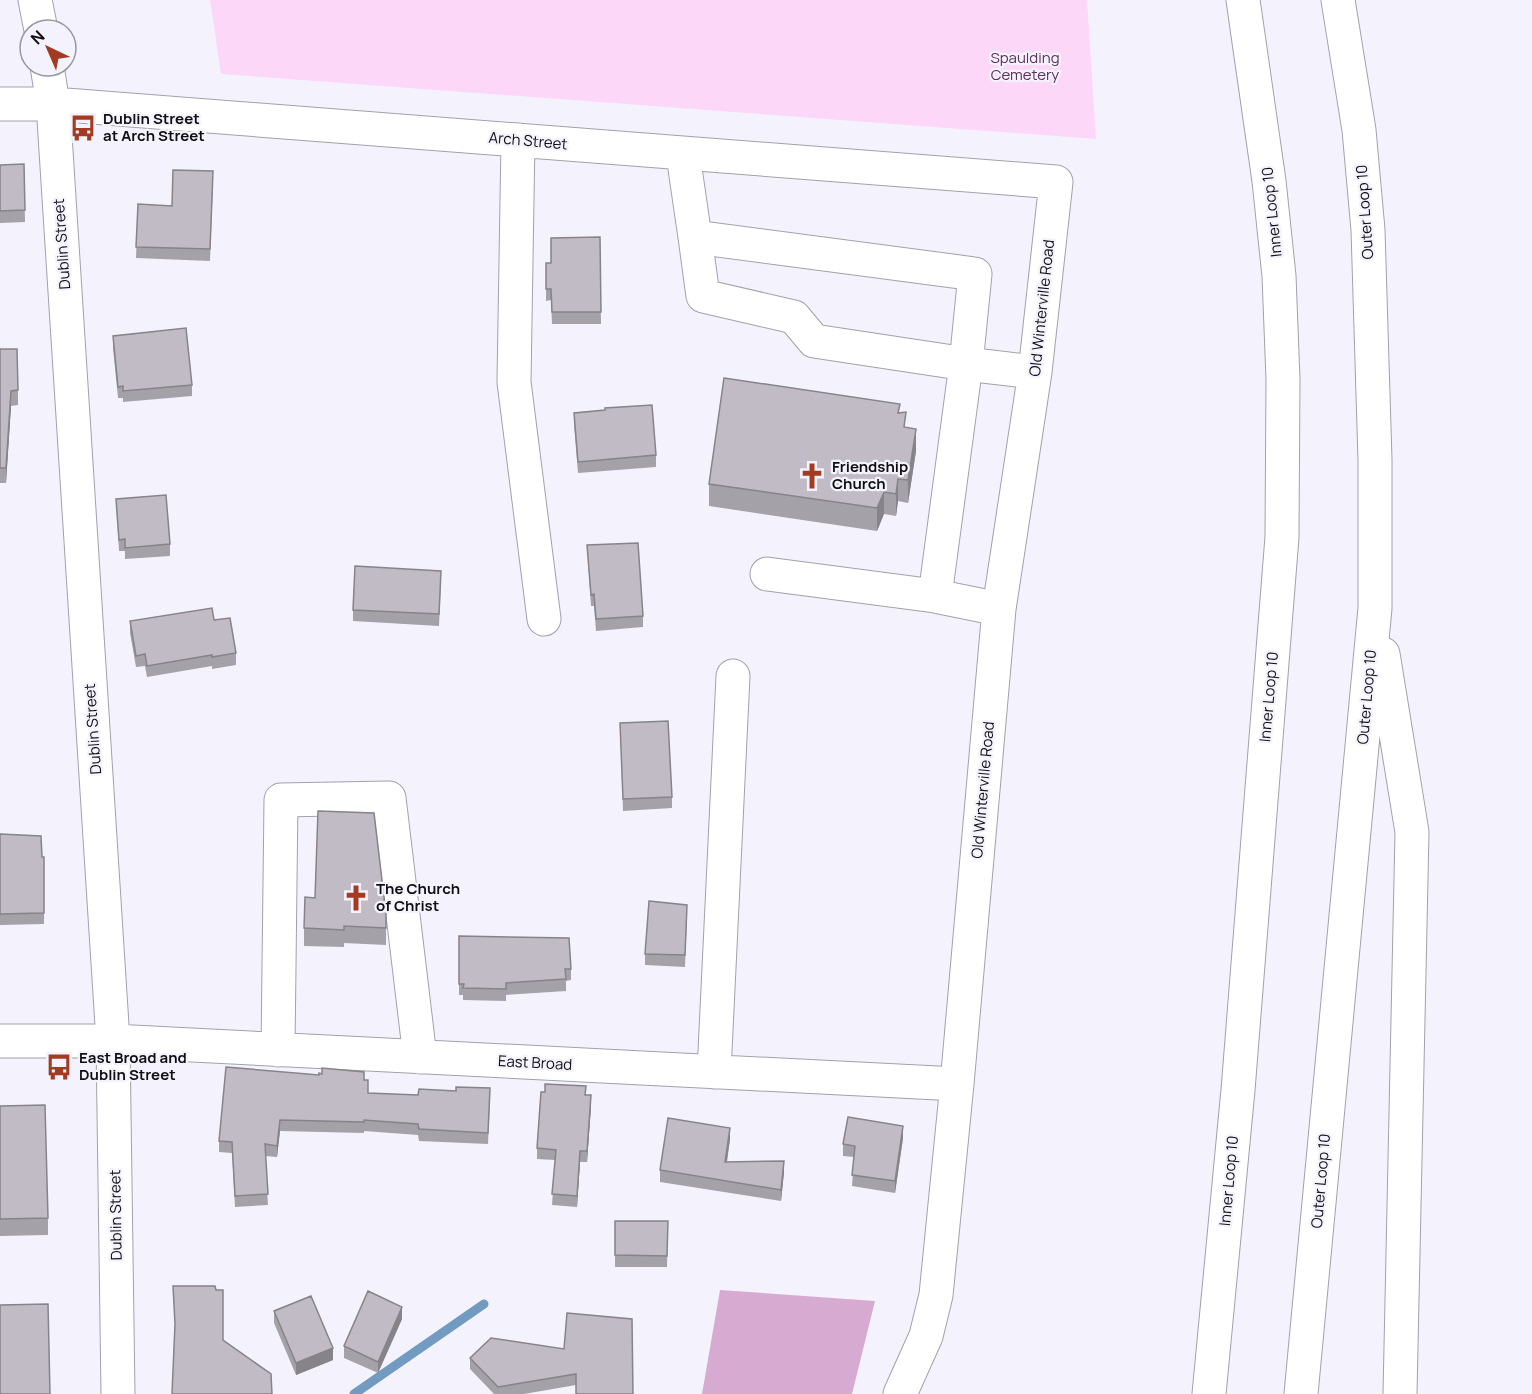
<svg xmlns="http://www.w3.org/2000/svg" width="1532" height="1394" font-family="Manrope,sans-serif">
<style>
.green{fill:#fdd7f8}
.forest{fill:#d7abd1}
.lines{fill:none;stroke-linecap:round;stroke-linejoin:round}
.stream{stroke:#719bc0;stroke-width:9}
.minor-casing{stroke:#a2a1aa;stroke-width:35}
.highway-casing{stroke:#a2a1aa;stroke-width:35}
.minor{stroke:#fff;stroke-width:33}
.highway{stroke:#fff;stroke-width:33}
.wall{fill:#a5a1a9}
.shaded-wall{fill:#868389}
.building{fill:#c0bbc4;stroke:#868389;stroke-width:1.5}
.labels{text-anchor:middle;stroke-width:4.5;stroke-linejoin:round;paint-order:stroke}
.park-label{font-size:15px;fill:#602c5c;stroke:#f4f3fd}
.poi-label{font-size:15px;font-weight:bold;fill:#0f0e11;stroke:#f4f3fd;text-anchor:start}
.street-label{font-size:15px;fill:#0f0e11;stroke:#f4f3fd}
</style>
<rect width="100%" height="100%" fill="#f4f3fd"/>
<!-- green -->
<path class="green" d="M 210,0 L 1087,0 L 1096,139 L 221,74 Z"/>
<!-- forest -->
<path class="forest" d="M 720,1290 L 875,1301 L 852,1394 L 702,1394 Z"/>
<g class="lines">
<!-- stream -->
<path class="stream" d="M 354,1394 L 484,1304"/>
<!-- minor casing -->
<g class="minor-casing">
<path id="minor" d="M 35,0 L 41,30
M 47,66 L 53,104 L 113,1041 L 118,1394
M 0,104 L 53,104 L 1056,182 L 1035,372 L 999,609 L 957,1084 L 936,1295 L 926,1336 L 900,1394
M 518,140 L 514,382 L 544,619
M 683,155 L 695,237 L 975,274 L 966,364 L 935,596 L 767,574
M 695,237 L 703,296 L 794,317 L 814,341 L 966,364 L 1035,372
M 935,596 L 999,609
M 0,1041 L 113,1041 L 957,1084
M 278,1050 L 281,800 L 389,798 L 420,1057
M 714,1072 L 733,676"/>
</g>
<!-- highway casing -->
<g class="highway-casing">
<path id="highway" d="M 1383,654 L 1412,832 L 1400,1394
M 1209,1394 L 1238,1090 L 1282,537 L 1283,379 L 1279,276 L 1269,181 L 1243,0
M 1301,1394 L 1375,608 L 1375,460 L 1368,230 L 1359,130 L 1338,0"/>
</g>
<!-- minor -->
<use href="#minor" class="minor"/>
<!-- highway -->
<use href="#highway" class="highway"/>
</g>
<!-- wall -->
<path class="wall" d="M 24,164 L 25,222 L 0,223 L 0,165 Z
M 213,182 L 210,261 L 136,258 L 138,204 L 172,206 Z
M 600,237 L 601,324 L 552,324 L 551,300 L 546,301 L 546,275 L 551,263 Z
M 113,336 L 192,385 L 192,396 L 123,402 L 123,398 L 118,398 L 113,348 Z
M 0,349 L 18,390 L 18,405 L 11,406 L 6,483 L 0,483 Z
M 605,410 L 656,455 L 656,467 L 578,473 L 574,424 L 574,413 Z
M 906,427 L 916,451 L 908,503 L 898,501 L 896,516 L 884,514 L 877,531 L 709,506 L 709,484 Z
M 116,499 L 170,544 L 170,556 L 125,559 L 125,551 L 119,551 Z
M 587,545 L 643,616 L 643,627 L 596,631 L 594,606 L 591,606 Z
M 441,582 L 439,626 L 353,621 L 353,610 Z
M 214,620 L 236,653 L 236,665 L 212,669 L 212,666 L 147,677 L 145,666 L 136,667 L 130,633 L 130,621 Z
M 620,723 L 672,797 L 672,808 L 623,811 Z
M 0,834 L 42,857 L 44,857 L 44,924 L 0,925 Z
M 386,914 L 386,945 L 344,943 L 344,947 L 304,946 L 304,928 Z
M 687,917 L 685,967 L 645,965 L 645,954 Z
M 459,936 L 571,969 L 571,980 L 566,981 L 566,991 L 506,995 L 506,1001 L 463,1000 L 463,995 L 459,995 Z
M 364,1080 L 368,1093 L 418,1095 L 456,1091 L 490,1100 L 488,1144 L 419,1141 L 418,1135 L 364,1131 L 364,1133 L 280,1131 L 277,1157 L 265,1156 L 268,1205 L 235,1207 L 232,1153 L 219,1152 L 219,1141 Z
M 545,1092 L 586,1095 L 591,1106 L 587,1162 L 580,1162 L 577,1207 L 552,1205 L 555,1160 L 537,1159 L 537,1148 Z
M 0,1106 L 48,1218 L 48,1235 L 0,1236 Z
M 903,1138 L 895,1193 L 852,1186 L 854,1157 L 843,1156 L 843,1144 Z
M 730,1139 L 727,1162 L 784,1172 L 781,1201 L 660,1182 L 660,1170 Z
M 615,1221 L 668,1221 L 667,1267 L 615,1267 Z
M 274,1311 L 333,1360 L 296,1375 L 274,1323 Z
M 402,1319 L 378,1373 L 344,1358 L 344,1346 Z
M 632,1319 L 576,1385 L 524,1394 L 494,1394 L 470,1369 L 470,1358 L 564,1349 Z"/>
<!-- shaded-wall -->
<path class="shaded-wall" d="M 11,391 L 11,406 L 6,483 L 6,468 Z
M 916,429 L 916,451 L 908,503 L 908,480 Z
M 898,479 L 898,501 L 896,516 L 896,494 Z
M 884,492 L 884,514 L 877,531 L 877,508 Z
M 591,1095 L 591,1106 L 587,1162 L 587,1151 Z
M 280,1120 L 280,1131 L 277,1157 L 277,1146 Z
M 903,1126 L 903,1138 L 895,1193 L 895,1181 Z
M 730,1128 L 730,1139 L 725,1173 L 725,1162 Z
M 580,1151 L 580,1162 L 577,1207 L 577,1196 Z
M 784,1161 L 784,1172 L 781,1201 L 781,1190 Z
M 402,1307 L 402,1319 L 378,1373 L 378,1362 Z
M 333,1348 L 333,1360 L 296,1375 L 296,1363 Z"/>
<!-- building -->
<path class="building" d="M 24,164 L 25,210 L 0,211 L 0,165 Z
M 173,170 L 213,171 L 210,249 L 136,247 L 138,204 L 172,206 Z
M 600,237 L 601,312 L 552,312 L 551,289 L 546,289 L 546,263 L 551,263 L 551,238 Z
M 186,328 L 192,385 L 123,391 L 123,386 L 118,387 L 113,336 Z
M 0,349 L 17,349 L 18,390 L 11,391 L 6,468 L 0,468 Z
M 724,378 L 900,404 L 898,413 L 906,412 L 904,427 L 916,429 L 908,480 L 898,479 L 896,494 L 884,492 L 877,508 L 709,484 Z
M 652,405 L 656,455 L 578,462 L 574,413 L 605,410 L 605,408 Z
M 166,495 L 170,544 L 125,548 L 125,539 L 119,540 L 116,499 Z
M 638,543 L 643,616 L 596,619 L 594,594 L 591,595 L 587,545 Z
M 355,566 L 441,571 L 439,614 L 353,610 Z
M 212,608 L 214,620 L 230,618 L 236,653 L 212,657 L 212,655 L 147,666 L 145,654 L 136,656 L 130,621 Z
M 668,721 L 672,797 L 623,799 L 620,723 Z
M 318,811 L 374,813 L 386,914 L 386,928 L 344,926 L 344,930 L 304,928 L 305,897 L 315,898 Z
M 0,834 L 41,836 L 42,857 L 44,857 L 44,913 L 0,914 Z
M 649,901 L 687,905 L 685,955 L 645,954 Z
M 459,936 L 569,938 L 571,969 L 565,969 L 566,979 L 506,983 L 506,989 L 463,988 L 464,984 L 459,984 Z
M 226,1067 L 319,1075 L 319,1073 L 322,1074 L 322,1068 L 364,1072 L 364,1080 L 368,1080 L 368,1093 L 418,1095 L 419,1089 L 456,1091 L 456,1087 L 490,1088 L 488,1133 L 419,1129 L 418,1124 L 364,1120 L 364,1122 L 280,1120 L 277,1146 L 265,1144 L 268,1194 L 235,1196 L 232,1142 L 219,1141 Z
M 545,1084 L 586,1086 L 585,1095 L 591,1095 L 587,1151 L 580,1151 L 577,1196 L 552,1194 L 556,1150 L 537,1148 L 541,1092 L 545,1092 Z
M 45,1105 L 48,1218 L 0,1219 L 0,1106 Z
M 848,1117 L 903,1126 L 895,1181 L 852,1175 L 855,1146 L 843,1144 Z
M 668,1118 L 730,1128 L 725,1162 L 784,1161 L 781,1190 L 660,1170 Z
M 615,1221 L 668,1221 L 667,1256 L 615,1255 Z
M 173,1286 L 215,1286 L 216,1290 L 223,1290 L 223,1340 L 271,1374 L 272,1394 L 172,1394 L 175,1324 Z
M 368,1291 L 402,1307 L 378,1362 L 344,1346 Z
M 311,1296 L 333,1348 L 296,1363 L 274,1311 Z
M 48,1304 L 50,1394 L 0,1394 L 0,1305 Z
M 567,1313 L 632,1319 L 633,1394 L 576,1394 L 576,1374 L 498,1387 L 470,1358 L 491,1338 L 564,1349 Z"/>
<!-- icons -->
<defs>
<g id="bus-bare" transform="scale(2.07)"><path d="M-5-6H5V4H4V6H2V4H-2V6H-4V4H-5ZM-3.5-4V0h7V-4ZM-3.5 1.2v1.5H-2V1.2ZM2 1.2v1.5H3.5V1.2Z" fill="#a33a21" stroke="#f4f3fd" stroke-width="2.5" paint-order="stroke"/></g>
<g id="church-bare" transform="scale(2.07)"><path d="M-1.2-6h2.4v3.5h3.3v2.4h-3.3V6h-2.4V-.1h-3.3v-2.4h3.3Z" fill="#a33a21" stroke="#f4f3fd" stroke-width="2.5" paint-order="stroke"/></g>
</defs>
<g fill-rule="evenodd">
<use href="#bus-bare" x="83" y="128"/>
<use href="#church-bare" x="812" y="476"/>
<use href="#church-bare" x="356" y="898"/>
<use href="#bus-bare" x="59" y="1067"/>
</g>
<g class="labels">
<!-- park labels -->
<g class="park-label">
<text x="1025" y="63">Spaulding<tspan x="1025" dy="17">Cemetery</tspan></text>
</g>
<!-- poi labels -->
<g class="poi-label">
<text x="103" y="124">Dublin Street<tspan x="103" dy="17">at Arch Street</tspan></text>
<text x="832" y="472">Friendship<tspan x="832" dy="17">Church</tspan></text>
<text x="376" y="894">The Church<tspan x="376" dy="17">of Christ</tspan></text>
<text x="79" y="1063">East Broad and<tspan x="79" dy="17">Dublin Street</tspan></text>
</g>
<!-- street labels -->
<g class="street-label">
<text transform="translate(528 141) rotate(5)" y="5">Arch Street</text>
<text transform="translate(1272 212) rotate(-96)" y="5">Inner Loop 10</text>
<text transform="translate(1365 212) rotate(-94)" y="5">Outer Loop 10</text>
<text transform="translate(62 244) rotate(-94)" y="5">Dublin Street</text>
<text transform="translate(1042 308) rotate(-84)" y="5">Old Winterville Road</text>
<text transform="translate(1269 697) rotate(-85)" y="5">Inner Loop 10</text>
<text transform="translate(1367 697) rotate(-85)" y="5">Outer Loop 10</text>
<text transform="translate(93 729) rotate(-94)" y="5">Dublin Street</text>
<text transform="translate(983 790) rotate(-85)" y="5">Old Winterville Road</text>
<text transform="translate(535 1063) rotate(3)" y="5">East Broad</text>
<text transform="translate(1229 1181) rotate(-85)" y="5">Inner Loop 10</text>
<text transform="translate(1321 1181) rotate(-85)" y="5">Outer Loop 10</text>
<text transform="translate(116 1215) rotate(-91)" y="5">Dublin Street</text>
</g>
</g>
<!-- north arrow -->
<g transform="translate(48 48) rotate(316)"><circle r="28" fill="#f4f3fd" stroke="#98979f" stroke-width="1.5"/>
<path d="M0-4.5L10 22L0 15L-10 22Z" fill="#a33a21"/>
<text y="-9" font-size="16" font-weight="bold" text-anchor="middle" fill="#0f0e11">N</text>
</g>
</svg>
